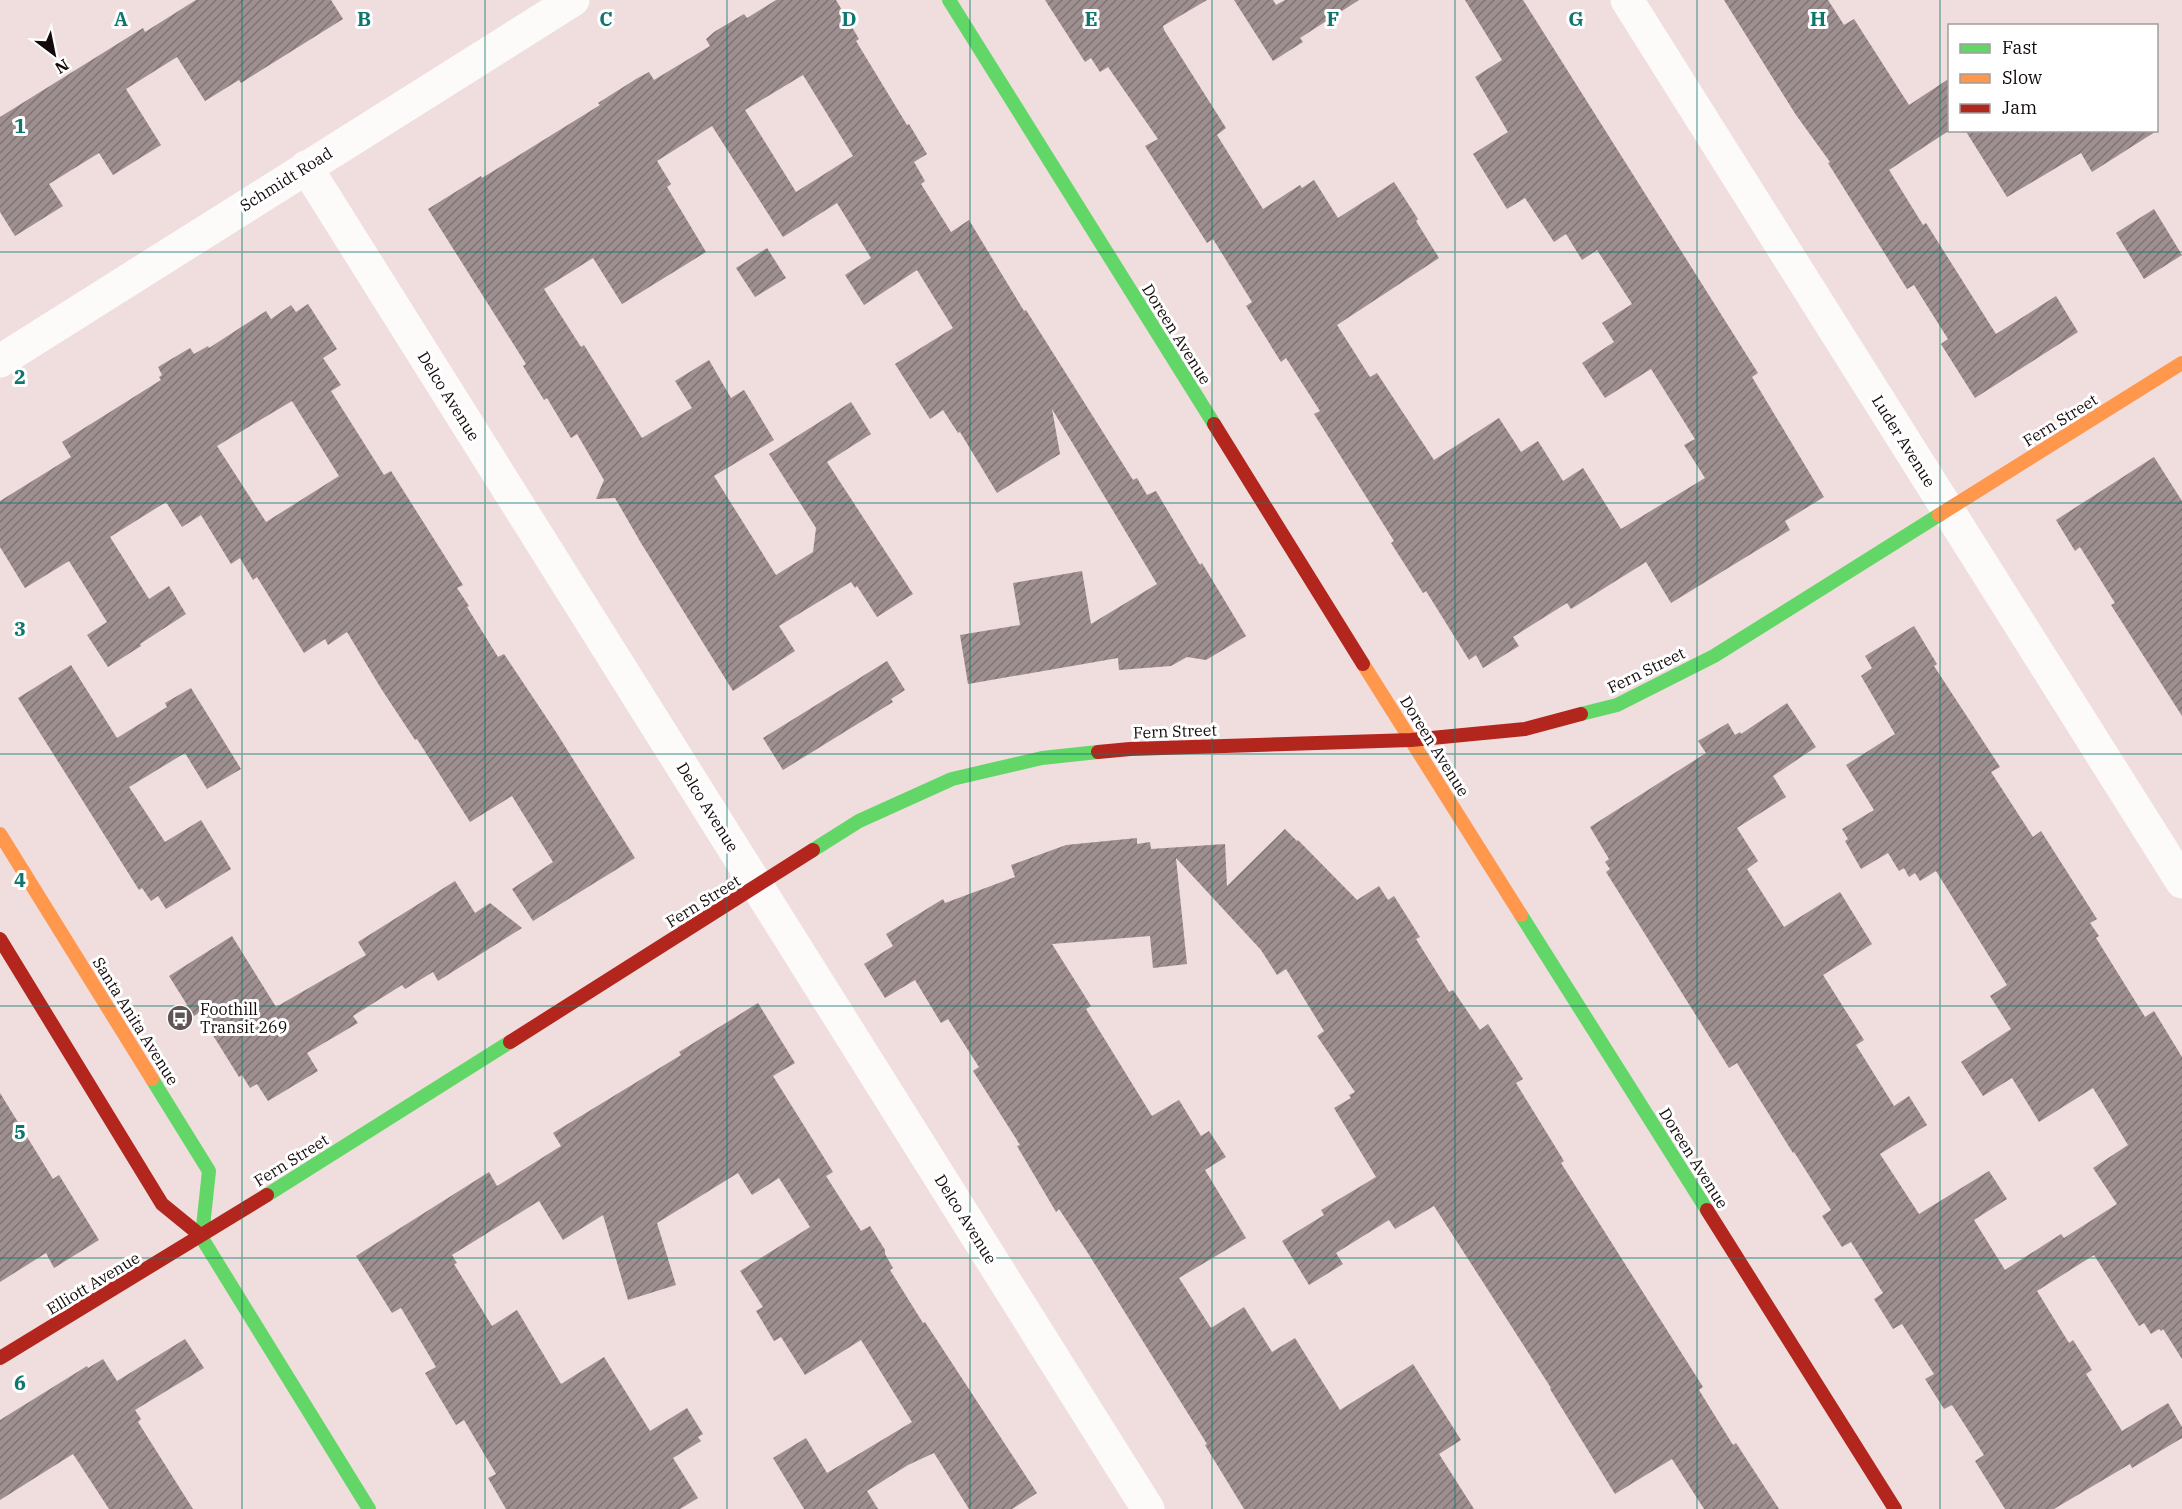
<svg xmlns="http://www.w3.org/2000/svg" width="2182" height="1509" font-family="'IBM Plex Serif',serif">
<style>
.building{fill:url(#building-hatch);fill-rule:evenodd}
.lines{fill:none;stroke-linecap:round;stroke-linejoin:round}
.street{stroke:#fdfafa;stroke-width:33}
.fast{stroke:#63d668;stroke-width:14}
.slow{stroke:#ff974d;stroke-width:14}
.jam{stroke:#b3261e;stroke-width:14}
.grid{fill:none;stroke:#0f766e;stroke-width:1.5;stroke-opacity:0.55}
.labels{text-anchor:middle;stroke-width:6;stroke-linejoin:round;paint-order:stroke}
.street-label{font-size:16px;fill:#140a0b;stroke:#fff}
.poi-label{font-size:16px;fill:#140a0b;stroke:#fff;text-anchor:start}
.grid-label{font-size:20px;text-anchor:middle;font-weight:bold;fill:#0f766e;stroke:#fff;stroke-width:6;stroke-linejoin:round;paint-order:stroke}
</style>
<defs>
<pattern id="building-hatch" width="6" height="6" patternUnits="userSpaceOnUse" patternTransform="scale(1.5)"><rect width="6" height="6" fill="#9e8f90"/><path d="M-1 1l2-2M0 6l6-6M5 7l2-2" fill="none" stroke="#807374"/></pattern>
</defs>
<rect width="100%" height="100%" fill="#f0ddde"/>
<!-- building -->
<path class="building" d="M 196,0 L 331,0 L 343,19 L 241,83 L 239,80 L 205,101 L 177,57 L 126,89 L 161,145 L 113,175 L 99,153 L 49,184 L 63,206 L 15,236 L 0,212 L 0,117 L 143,28 L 145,32 Z
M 776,0 L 836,0 L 859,39 L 856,41 L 907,125 L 909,124 L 927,154 L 914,162 L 925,181 L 921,184 L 951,232 L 969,220 L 1024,311 L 1026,310 L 1133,480 L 1137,478 L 1147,495 L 1156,491 L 1200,565 L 1202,563 L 1246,636 L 1206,660 L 1187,657 L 1171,666 L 1119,670 L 1118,658 L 968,684 L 960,635 L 1020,625 L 1013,583 L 1082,571 L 1091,624 L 1157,584 L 1052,409 L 1060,454 L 997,493 L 960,432 L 958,433 L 943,410 L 930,419 L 895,364 L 953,328 L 917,270 L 864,305 L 845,275 L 871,258 L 837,203 L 783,237 L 712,126 L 657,161 L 671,184 L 667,187 L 706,252 L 622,304 L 593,258 L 544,289 L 581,347 L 584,345 L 642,438 L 692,408 L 675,381 L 709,360 L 731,398 L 744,390 L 774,440 L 714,476 L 776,575 L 813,552 L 816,528 L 769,454 L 851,402 L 871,434 L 827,462 L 913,594 L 877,617 L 857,586 L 855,588 L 851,582 L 779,626 L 795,651 L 733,691 L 641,543 L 615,498 L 596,499 L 604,480 L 577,434 L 571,438 L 547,398 L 544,400 L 523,366 L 526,364 L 428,209 L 481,176 L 482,178 L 600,105 L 598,103 L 636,79 L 649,72 L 654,80 L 710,46 L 706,39 L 714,32 L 744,14 L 747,18 ZM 803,75 L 853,156 L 796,192 L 745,110 Z
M 1045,0 L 1207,0 L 1163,26 L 1164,30 L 1226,128 L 1217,135 L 1263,209 L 1300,185 L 1302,188 L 1314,180 L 1338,218 L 1394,182 L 1418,219 L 1416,221 L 1439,258 L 1337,325 L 1370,377 L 1377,373 L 1434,460 L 1499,418 L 1521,452 L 1538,441 L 1563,481 L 1583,468 L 1621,529 L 1705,478 L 1684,445 L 1695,439 L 1651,369 L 1605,398 L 1582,363 L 1614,342 L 1602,323 L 1632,304 L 1597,250 L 1582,260 L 1566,234 L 1554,242 L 1525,198 L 1507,209 L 1473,154 L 1508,132 L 1475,77 L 1502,60 L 1465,0 L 1523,0 L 1758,373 L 1752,377 L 1824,497 L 1785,521 L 1790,530 L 1671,603 L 1646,562 L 1571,609 L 1567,603 L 1513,637 L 1519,646 L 1483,668 L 1476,655 L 1469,660 L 1426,591 L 1423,593 L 1391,543 L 1394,541 L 1314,414 L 1320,411 L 1286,358 L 1281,362 L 1246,306 L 1252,302 L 1213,239 L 1207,243 L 1145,146 L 1158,139 L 1108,67 L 1100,72 L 1091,58 L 1085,62 Z
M 1234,0 L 1273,0 L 1276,5 L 1285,0 L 1359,0 L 1300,38 L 1303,42 L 1273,61 Z
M 1724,0 L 1828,0 L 1844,25 L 1854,19 L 1909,105 L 1950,78 L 1950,130 L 1889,170 L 1923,225 L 1926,223 L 1996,334 L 2056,296 L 2078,332 L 1975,398 L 1941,344 L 1948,339 L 1914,285 L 1907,289 L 1828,163 L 1830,162 L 1796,115 Z
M 1965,130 L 2158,130 L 2092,172 L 2081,153 L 2007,197 Z
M 2154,209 L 2182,255 L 2144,279 L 2116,233 Z
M 767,248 L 786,278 L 755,297 L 736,268 Z
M 308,304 L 337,349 L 323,358 L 341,385 L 331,391 L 384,475 L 391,471 L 463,585 L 457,588 L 469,606 L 467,607 L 498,657 L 504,654 L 556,732 L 635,858 L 533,921 L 512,889 L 553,862 L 512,796 L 470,822 L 417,739 L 415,740 L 382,690 L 347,632 L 328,645 L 325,639 L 304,653 L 257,577 L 253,580 L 240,558 L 231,564 L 201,515 L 182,527 L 166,502 L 110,537 L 149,599 L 169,586 L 186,614 L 140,644 L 141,646 L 108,667 L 87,635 L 107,622 L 69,561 L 25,588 L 0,547 L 0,501 L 71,457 L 62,442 L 161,380 L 159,377 L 162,375 L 158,367 L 190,348 L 194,354 L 208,346 L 209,348 L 266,311 L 271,319 L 291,305 L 296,312 ZM 292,401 L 339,476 L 266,522 L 217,446 Z
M 2154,457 L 2182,501 L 2182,716 L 2111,605 L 2115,603 L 2080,547 L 2075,551 L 2056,520 Z
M 1914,626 L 1937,664 L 1934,666 L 2000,767 L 1991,772 L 2033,837 L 2041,831 L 2097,919 L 2090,923 L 2099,936 L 2096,938 L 2145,1017 L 2154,1011 L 2182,1057 L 2182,1359 L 2163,1329 L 2161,1331 L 2159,1329 L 2151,1334 L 2144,1323 L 2139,1326 L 2094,1255 L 2037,1291 L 2069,1343 L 2073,1340 L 2092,1370 L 2086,1374 L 2122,1431 L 2168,1403 L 2182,1427 L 2182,1438 L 2132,1468 L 2130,1464 L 2054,1509 L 2005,1509 L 1975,1461 L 1984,1455 L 1952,1405 L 1944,1409 L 1925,1379 L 1934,1374 L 1902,1324 L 1893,1329 L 1874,1299 L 1883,1293 L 1851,1242 L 1842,1247 L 1822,1216 L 1831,1210 L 1794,1152 L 1793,1153 L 1737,1063 L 1729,1068 L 1606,872 L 1610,869 L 1605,862 L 1609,859 L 1590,827 L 1706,753 L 1698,741 L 1728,723 L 1735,735 L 1740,732 L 1741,734 L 1787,703 L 1816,747 L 1773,776 L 1786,797 L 1737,828 L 1758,861 L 1747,869 L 1784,927 L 1840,892 L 1872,944 L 1823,975 L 1864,1040 L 1856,1045 L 1894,1106 L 1909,1096 L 1927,1125 L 1880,1154 L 1919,1214 L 1989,1171 L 2007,1199 L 1974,1220 L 2005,1270 L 2061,1234 L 2064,1238 L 2117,1204 L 2093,1168 L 2128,1145 L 2093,1088 L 2039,1122 L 2012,1078 L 1983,1096 L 1961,1062 L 2011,1029 L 1990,996 L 2007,985 L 1936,871 L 1920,881 L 1915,873 L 1909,877 L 1904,868 L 1899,871 L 1888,853 L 1861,869 L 1845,841 L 1848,839 L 1842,829 L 1874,810 L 1846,765 L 1895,734 L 1861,676 L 1872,668 L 1865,656 Z
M 887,661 L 905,690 L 891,699 L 893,702 L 783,770 L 763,738 Z
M 71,665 L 117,738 L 167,707 L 165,703 L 191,688 L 241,769 L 207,789 L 185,753 L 129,787 L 165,842 L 201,820 L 231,869 L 166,909 L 158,896 L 151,901 L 142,888 L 139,890 L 18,698 Z
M 1285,829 L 1297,841 L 1298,840 L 1357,900 L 1379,886 L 1388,900 L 1394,896 L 1420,937 L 1416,939 L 1449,992 L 1453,990 L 1480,1030 L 1488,1024 L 1523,1079 L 1516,1083 L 1564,1161 L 1561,1163 L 1703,1387 L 1699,1390 L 1733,1445 L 1736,1443 L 1779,1509 L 1704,1509 L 1672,1459 L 1615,1494 L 1550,1389 L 1551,1388 L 1434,1206 L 1395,1229 L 1389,1220 L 1336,1253 L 1343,1264 L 1309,1285 L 1282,1241 L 1324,1215 L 1321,1210 L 1376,1177 L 1334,1108 L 1351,1098 L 1349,1095 L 1355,1092 L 1317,1036 L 1324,1031 L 1286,969 L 1277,975 L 1261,950 L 1176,858 L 1187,964 L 1153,968 L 1150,936 L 1052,944 L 1091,1006 L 1086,1009 L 1152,1116 L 1179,1100 L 1201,1136 L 1209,1131 L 1226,1157 L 1205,1170 L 1246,1238 L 1179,1278 L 1211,1328 L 1244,1307 L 1272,1352 L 1295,1338 L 1340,1410 L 1413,1364 L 1461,1440 L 1439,1454 L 1474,1509 L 1244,1509 L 1205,1445 L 1207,1444 L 1086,1250 L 1059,1209 L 1056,1212 L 1017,1146 L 1020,1145 L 973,1071 L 979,1067 L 948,1019 L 941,1023 L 915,980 L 885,998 L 864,964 L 893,946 L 886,934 L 943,899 L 945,903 L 1015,877 L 1011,865 L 1066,845 L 1137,838 L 1137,844 L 1150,842 L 1151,849 L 1225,844 L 1227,886 Z
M 455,881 L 475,913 L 490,903 L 522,928 L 438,981 L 433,972 L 405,989 L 402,985 L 353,1016 L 358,1023 L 307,1053 L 318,1071 L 268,1101 L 257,1084 L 250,1088 L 242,1075 L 239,1077 L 199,1013 L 194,1016 L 169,976 L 232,936 L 276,1007 L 366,955 L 358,942 Z
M 758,1003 L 795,1063 L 773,1076 L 833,1172 L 826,1176 L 861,1231 L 870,1226 L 885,1250 L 885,1254 L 893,1268 L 890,1270 L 923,1323 L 925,1322 L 1037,1493 L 1012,1509 L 969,1509 L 934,1453 L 908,1465 L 867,1491 L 878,1509 L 804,1509 L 773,1458 L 806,1438 L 827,1473 L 912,1422 L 861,1340 L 805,1375 L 781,1337 L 774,1341 L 756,1311 L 763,1307 L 740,1271 L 810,1227 L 779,1178 L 752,1195 L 738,1173 L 657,1223 L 676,1285 L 628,1300 L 603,1215 L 563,1240 L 539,1201 L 452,1255 L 457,1263 L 454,1264 L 492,1326 L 517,1310 L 561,1384 L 604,1357 L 650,1431 L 687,1408 L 703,1434 L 698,1437 L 701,1441 L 673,1458 L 698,1498 L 680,1509 L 506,1509 L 488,1478 L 496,1474 L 464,1420 L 456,1425 L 425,1373 L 436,1367 L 401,1308 L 392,1313 L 356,1256 L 489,1172 L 497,1186 L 561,1146 L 553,1133 L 681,1055 L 679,1052 Z
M 0,1093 L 53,1179 L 59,1175 L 99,1240 L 54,1268 L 46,1253 L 0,1282 Z
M 185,1339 L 204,1368 L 135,1410 L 141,1419 L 138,1422 L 193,1509 L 109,1509 L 73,1454 L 0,1500 L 0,1420 L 87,1366 L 88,1368 L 103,1359 L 117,1381 Z"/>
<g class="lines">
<!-- street -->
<path class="street" d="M 1627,0 L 2182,882
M 306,167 L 1148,1509
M 0,361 L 573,0"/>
<!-- fast -->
<path class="fast" d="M 949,0 L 1214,424
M 1581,714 L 1617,705 L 1714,656 L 1939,515
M 813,850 L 859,821 L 952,779 L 1042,758 L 1098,752
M 1521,915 L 1707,1210
M 152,1079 L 209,1171 L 202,1236
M 267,1195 L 510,1042
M 200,1235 L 369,1509"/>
<!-- slow -->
<path class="slow" d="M 1939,515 L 2182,363
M 1363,664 L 1521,915
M 0,834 L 152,1079"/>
<!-- jam -->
<path class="jam" d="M 1214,424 L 1363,664
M 1098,752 L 1130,749 L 1411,740 L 1525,729 L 1581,714
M 0,939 L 162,1204 L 200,1235
M 510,1042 L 813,850
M 1707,1210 L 1895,1509
M 0,1358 L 267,1195"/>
</g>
<!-- grid -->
<path class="grid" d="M 242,0 L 242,1509M 485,0 L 485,1509M 727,0 L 727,1509M 970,0 L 970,1509M 1212,0 L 1212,1509M 1455,0 L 1455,1509M 1697,0 L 1697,1509M 1940,0 L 1940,1509M 0,252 L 2182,252M 0,503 L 2182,503M 0,754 L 2182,754M 0,1006 L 2182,1006M 0,1258 L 2182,1258"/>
<!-- icons -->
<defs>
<g id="bus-disc" transform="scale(1.35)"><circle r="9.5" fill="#615455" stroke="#fff"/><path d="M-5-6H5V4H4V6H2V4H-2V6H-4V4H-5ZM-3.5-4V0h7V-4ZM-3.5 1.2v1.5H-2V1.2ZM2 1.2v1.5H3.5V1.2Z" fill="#fff"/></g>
</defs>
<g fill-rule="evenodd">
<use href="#bus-disc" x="180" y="1018"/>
</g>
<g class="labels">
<!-- street labels -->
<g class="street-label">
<text transform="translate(286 179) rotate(-32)" y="6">Schmidt Road</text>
<text transform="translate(1177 334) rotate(58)" y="6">Doreen Avenue</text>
<text transform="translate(449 396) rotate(58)" y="6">Delco Avenue</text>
<text transform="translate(2060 420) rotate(-32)" y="6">Fern Street</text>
<text transform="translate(1904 441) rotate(58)" y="6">Luder Avenue</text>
<text transform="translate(1646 670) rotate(-26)" y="6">Fern Street</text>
<text transform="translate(1175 731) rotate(-2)" y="6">Fern Street</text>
<text transform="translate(1435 746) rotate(58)" y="6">Doreen Avenue</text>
<text transform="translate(708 807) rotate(58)" y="6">Delco Avenue</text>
<text transform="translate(703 901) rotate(-32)" y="6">Fern Street</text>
<text transform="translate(136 1021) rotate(58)" y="6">Santa Anita Avenue</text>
<text transform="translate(1694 1158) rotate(58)" y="6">Doreen Avenue</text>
<text transform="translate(291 1160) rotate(-32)" y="6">Fern Street</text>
<text transform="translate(966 1219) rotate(58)" y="6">Delco Avenue</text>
<text transform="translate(93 1283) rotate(-31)" y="6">Elliott Avenue</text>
</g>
<!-- poi labels -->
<g class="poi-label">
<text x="200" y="1015">Foothill<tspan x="200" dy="18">Transit 269</tspan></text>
</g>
</g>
<g class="grid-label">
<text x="121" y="26">A</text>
<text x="364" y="26">B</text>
<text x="606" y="26">C</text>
<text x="849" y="26">D</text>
<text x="1091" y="26">E</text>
<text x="1333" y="26">F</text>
<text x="1576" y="26">G</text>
<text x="1818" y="26">H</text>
<text x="20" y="133">1</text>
<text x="20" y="384">2</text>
<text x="20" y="636">3</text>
<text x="20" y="887">4</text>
<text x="20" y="1139">5</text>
<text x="20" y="1390">6</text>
</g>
<!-- legend -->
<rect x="1948" y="24" width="210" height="108" fill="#ffffff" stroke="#a19d9d" stroke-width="1.5"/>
<rect x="1960" y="44" width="30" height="9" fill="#63d668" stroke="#a19d9d" stroke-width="1.5"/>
<text x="2002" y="54" font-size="18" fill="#140a0b">Fast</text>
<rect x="1960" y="74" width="30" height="9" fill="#ff974d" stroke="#a19d9d" stroke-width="1.5"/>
<text x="2002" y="84" font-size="18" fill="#140a0b">Slow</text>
<rect x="1960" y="104" width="30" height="9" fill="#b3261e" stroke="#a19d9d" stroke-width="1.5"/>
<text x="2002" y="114" font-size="18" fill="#140a0b">Jam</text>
<!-- north arrow -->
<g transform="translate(54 54) rotate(148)" stroke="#ffffff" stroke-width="4.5" paint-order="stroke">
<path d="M0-4.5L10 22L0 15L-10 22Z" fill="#140a0b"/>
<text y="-9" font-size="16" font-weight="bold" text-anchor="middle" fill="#140a0b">N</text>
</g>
</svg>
